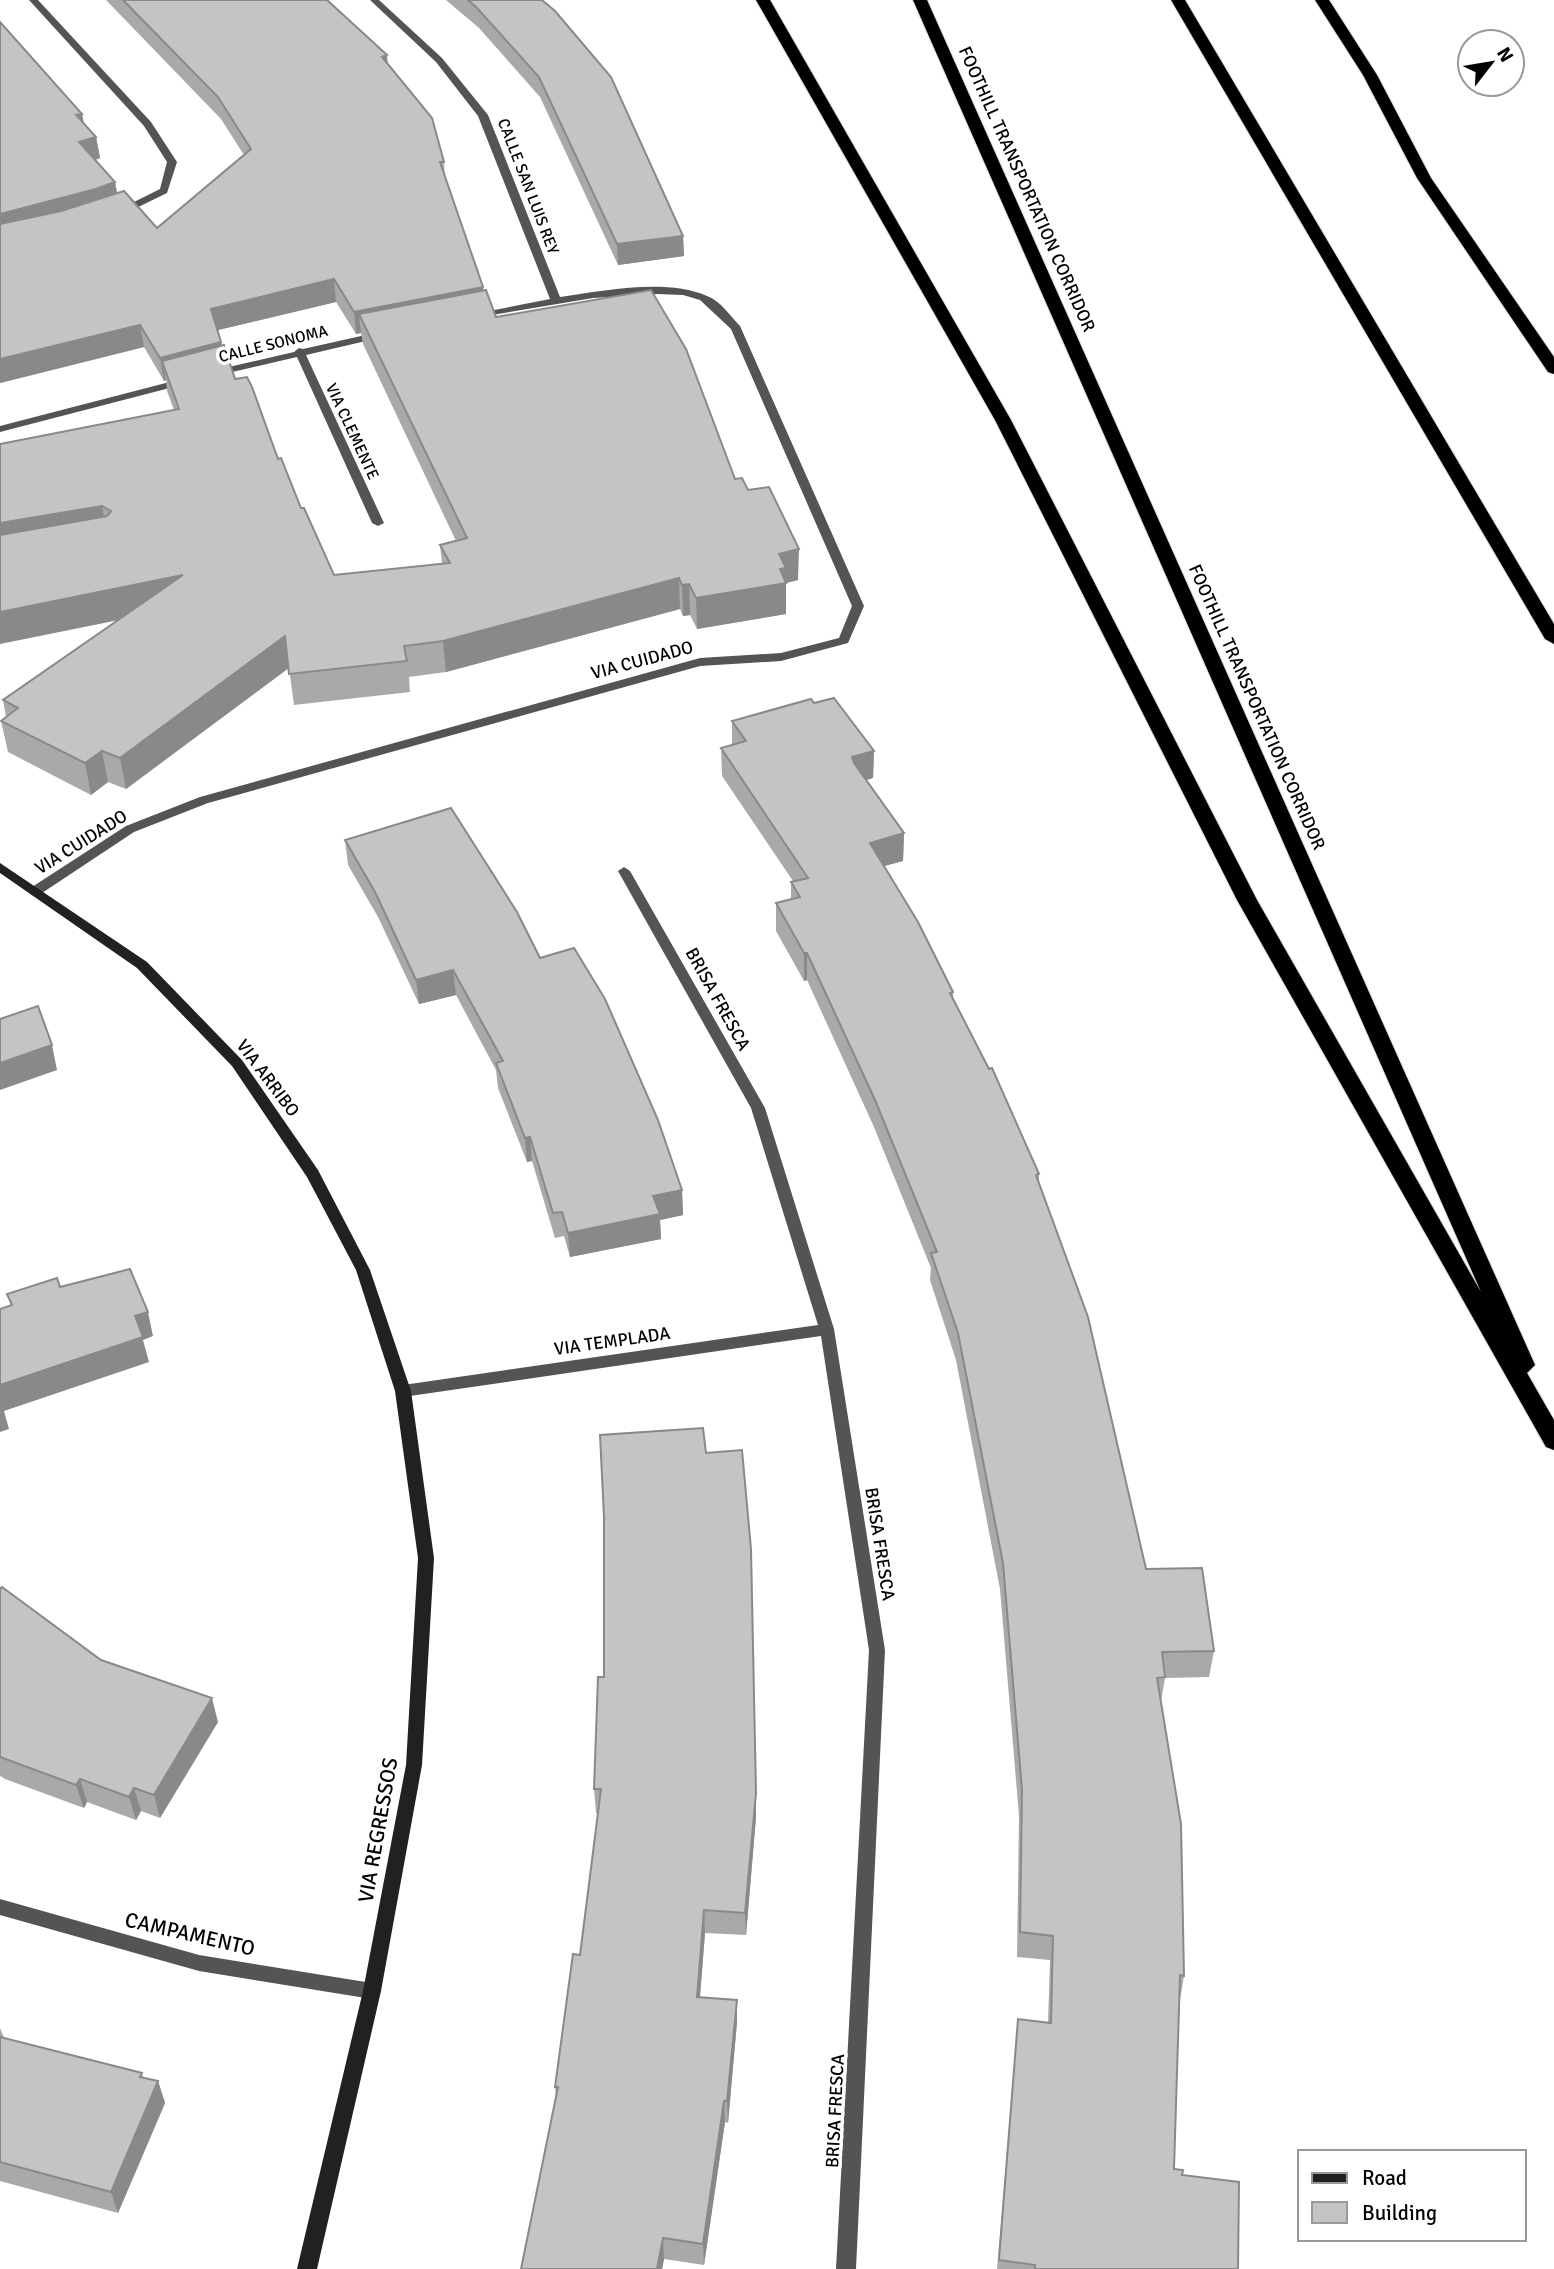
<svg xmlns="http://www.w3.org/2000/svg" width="1554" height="2269" font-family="Signika,sans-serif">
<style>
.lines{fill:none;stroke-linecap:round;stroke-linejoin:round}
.highway-casing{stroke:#dbdbdb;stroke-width:2}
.street{fill:#545454;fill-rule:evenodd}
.secondary{fill:#212121;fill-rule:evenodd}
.highway{fill:#000;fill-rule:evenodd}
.wall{fill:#a9a9a9;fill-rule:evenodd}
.shaded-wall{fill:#898989}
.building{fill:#c4c4c4;stroke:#898989;stroke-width:2}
.labels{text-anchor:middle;stroke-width:7;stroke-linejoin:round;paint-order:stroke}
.far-street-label{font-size:16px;fill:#000;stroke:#fff}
.street-label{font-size:18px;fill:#000;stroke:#fff}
.near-street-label{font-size:21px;fill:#000;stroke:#fff}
</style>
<rect width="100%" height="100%" fill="#fff"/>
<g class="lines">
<!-- highway casing -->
<g class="highway-casing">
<path id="highway" d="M 756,0 L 770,0 L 1011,420 L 1257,900 L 1481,1292 L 913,0 L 927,0 L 1535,1365 L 1527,1373 L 1554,1420 L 1554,1450 L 1546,1447 L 1237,900 L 995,420 Z
M 1171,0 L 1185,0 L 1554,624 L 1554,644 L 1545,639 Z
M 1315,0 L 1329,0 L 1377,75 L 1431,178 L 1554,357 L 1554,374 L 1548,372 L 1417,178 L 1363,75 Z"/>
</g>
<!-- street -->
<path class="street" d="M 29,0 L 38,0 L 151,122 L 177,162 L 167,193 L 124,214 L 118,214 L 118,210 L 160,189 L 167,162 L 144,126 Z
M 370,0 L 379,0 L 442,58 L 488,115 L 560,297 C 603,291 666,278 707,296 C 721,301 730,316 740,326 L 864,606 L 848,643 L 781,661 L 700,666 L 208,803 L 134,832 L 42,893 L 32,893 L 31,890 L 32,887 L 126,826 L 200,797 L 700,658 L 781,653 L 839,638 L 852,606 L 731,329 L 700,300 L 683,295 L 657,294 L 593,298 L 474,318 L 474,314 L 550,299 L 478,116 L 436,62 Z
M 379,332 L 383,333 L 383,337 L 306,355 L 384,523 L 378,526 L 372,523 L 297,357 L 215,376 L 210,373 L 211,371 L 294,352 L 299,348 L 303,349 Z
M 185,378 L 190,381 L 189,383 L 0,432 L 0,426 Z
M 624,867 L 630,871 L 765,1108 L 834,1329 L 885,1650 L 856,2269 L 836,2269 L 869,1650 L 821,1336 L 403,1397 L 398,1395 L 395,1391 L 398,1387 L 403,1385 L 818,1325 L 751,1108 L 618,871 Z
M 0,1899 L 199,1955 L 372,1983 L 378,1985 L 381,1991 L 378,1997 L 372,1999 L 199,1971 L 0,1915 Z"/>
<!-- secondary -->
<path class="secondary" d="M 0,863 L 147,962 L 242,1060 L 318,1170 L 370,1270 L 411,1391 L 434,1558 L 422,1765 L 381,1991 L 317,2269 L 297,2269 L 363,1991 L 406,1765 L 418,1558 L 395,1391 L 356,1270 L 307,1177 L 232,1066 L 137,968 L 0,873 Z"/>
<!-- highway -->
<use href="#highway" class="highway"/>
</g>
<!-- wall -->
<path class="wall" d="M 106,0 L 327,0 L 388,65 L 444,162 L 445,179 L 483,287 L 483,291 L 496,317 L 735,479 L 748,490 L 798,580 L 786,583 L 786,614 L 697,629 L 690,615 L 683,616 L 680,609 L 446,672 L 409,677 L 410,692 L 294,705 L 289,668 L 126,789 L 108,782 L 91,795 L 8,752 L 1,721 L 6,717 L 3,700 L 118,620 L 0,444 L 174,410 L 167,391 L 166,380 L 164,381 L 144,347 L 0,383 L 82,114 L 84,123 L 96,137 L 100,158 L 96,160 L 115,182 L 117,193 L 157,228 L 244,155 L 221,119 ZM 336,302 L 356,334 L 361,333 L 363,344 L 456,541 L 440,545 L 442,563 L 334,575 L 301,508 L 278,459 L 235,379 L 222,346 L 218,330 Z
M 446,0 L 542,0 L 683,236 L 684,256 L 618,265 L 540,97 L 479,28 Z
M 814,703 L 874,751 L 873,778 L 866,780 L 904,833 L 903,861 L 884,866 L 953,992 L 953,999 L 1039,1174 L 1039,1182 L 1146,1569 L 1214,1651 L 1209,1677 L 1165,1678 L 1161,1701 L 1184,1976 L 1180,2000 L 1174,2169 L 1182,2175 L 1238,2269 L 997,2269 L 1018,2019 L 1048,2023 L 1050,1960 L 1017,1957 L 1019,1816 L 1000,1589 L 956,1360 L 930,1280 L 931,1268 L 874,1127 L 807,980 L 804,981 L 776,931 L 776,903 L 791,900 L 791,882 L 793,881 L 722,776 L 721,748 L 732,745 L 732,721 Z
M 345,840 L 540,958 L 682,1190 L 683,1215 L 660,1220 L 661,1239 L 570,1257 L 564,1236 L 555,1238 L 532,1161 L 527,1162 L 498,1088 L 496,1070 L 456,995 L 419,1004 L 378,917 L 348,865 Z
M 706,1453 L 756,1793 L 756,1817 L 746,1935 L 705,1933 L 700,1998 L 737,2022 L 728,2123 L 725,2122 L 704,2265 L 664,2259 L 662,2269 L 521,2269 L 556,2098 L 555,2087 L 580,1955 L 598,1813 L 596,1813 L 594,1789 L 604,1677 Z
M 0,1589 L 101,1660 L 218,1722 L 160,1818 L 141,1811 L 136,1820 L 87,1802 L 84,1808 L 5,1779 L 0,1776 Z
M 0,2028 L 4,2038 L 142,2073 L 143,2078 L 158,2081 L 165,2103 L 118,2213 L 0,2181 Z"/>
<!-- shaded-wall -->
<path class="shaded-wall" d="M 387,55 L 389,77 L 382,57 Z
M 82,114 L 86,136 L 76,115 Z
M 96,137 L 100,158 L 83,163 L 79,142 Z
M 115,182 L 119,204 L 0,237 L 0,214 Z
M 683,236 L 684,256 L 618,265 L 617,244 Z
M 334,279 L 336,302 L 214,331 L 211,309 Z
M 483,287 L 485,309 L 359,314 L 361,333 L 356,334 L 354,312 Z
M 140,325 L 144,347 L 0,383 L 0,359 Z
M 221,342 L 225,365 L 162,361 L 166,380 L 164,381 L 160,358 Z
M 102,506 L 108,536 L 0,555 L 0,523 Z
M 799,549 L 798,580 L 786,583 L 786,614 L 697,629 L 696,598 L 779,554 Z
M 183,575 L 188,606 L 0,644 L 0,612 Z
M 679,578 L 680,609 L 446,672 L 443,641 Z
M 689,584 L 690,615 L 683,616 L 682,585 Z
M 285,636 L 290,667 L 126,789 L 120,758 Z
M 102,751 L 108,782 L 91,795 L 85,763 Z
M 874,751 L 873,778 L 851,784 L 852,757 Z
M 904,833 L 903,861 L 869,870 L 870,843 Z
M 804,953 L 807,953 L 807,980 L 804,981 Z
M 453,970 L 456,995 L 419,1004 L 416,980 Z
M 52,1045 L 57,1070 L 0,1090 L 0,1063 Z
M 530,1137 L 532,1161 L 527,1162 L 525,1138 Z
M 682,1190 L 683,1215 L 660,1220 L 661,1239 L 570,1257 L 568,1233 L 653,1196 Z
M 148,1312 L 153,1336 L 143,1340 L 149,1362 L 4,1411 L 9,1429 L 0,1432 L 0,1385 L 135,1316 Z
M 212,1698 L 218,1722 L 160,1818 L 154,1795 Z
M 80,1779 L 87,1802 L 84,1808 L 76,1785 Z
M 134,1788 L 141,1811 L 136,1820 L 129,1797 Z
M 756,1793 L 756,1817 L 746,1935 L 745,1913 Z
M 704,1910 L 705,1933 L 698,2019 L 697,1997 Z
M 737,2000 L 737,2022 L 728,2123 L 727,2101 Z
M 158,2081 L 165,2103 L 118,2213 L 111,2192 Z
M 724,2101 L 725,2122 L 704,2265 L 703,2244 Z
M 663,2238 L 664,2259 L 662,2269 L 657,2269 Z"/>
<!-- building -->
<path class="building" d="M 123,0 L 327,0 L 387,55 L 382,57 L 432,118 L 444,162 L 440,162 L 483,287 L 354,312 L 334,279 L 211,309 L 221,342 L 160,358 L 140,325 L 0,359 L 0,224 L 61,211 L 124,191 L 157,228 L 251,149 L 218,97 Z
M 468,0 L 542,0 L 555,11 L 611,77 L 683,236 L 617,244 L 539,77 L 477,8 Z
M 0,22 L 82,114 L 76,115 L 96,137 L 79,142 L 115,182 L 96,189 L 0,214 Z
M 486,290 L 496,317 L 651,290 L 686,349 L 735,479 L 742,478 L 748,490 L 769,487 L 799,549 L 779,554 L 786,568 L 780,569 L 786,583 L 696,598 L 689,584 L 682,585 L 679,578 L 443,641 L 404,646 L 407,661 L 289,674 L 285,636 L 120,758 L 102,751 L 85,763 L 1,721 L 18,708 L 3,700 L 183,575 L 0,612 L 0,535 L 107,516 L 111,511 L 102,506 L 0,523 L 0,444 L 179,409 L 162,361 L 224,345 L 235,379 L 247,377 L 252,387 L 278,459 L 281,458 L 301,508 L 304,508 L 334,575 L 450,563 L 440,545 L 467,538 L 359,314 Z
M 834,698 L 874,751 L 852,757 L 854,763 L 904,833 L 870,843 L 918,922 L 953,992 L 950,993 L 989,1069 L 992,1068 L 1039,1174 L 1036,1175 L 1088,1317 L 1146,1569 L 1202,1568 L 1214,1651 L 1162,1652 L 1165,1677 L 1157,1678 L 1181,1824 L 1184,1976 L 1180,1975 L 1174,2169 L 1183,2170 L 1182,2175 L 1239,2182 L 1238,2269 L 1035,2269 L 1035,2265 L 999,2260 L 1018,2019 L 1051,2023 L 1053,1936 L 1020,1932 L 1022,1790 L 1003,1563 L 958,1333 L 931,1253 L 937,1252 L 875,1100 L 807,953 L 804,953 L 776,903 L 800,897 L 791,882 L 808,878 L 721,748 L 746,741 L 732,721 L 811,699 L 814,703 Z
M 451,808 L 517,912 L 540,958 L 574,948 L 605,999 L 658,1120 L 682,1190 L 653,1196 L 660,1214 L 568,1233 L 562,1212 L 553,1213 L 530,1137 L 525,1138 L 496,1063 L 503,1061 L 453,970 L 416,980 L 375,892 L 345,840 Z
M 38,1006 L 52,1045 L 0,1063 L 0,1019 Z
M 130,1269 L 148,1312 L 135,1316 L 143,1337 L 0,1385 L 0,1309 L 12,1305 L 7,1294 L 57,1278 L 60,1287 Z
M 703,1428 L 706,1453 L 742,1450 L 751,1549 L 756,1793 L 745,1913 L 704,1910 L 697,1997 L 737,2000 L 727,2101 L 724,2101 L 703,2244 L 663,2238 L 657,2269 L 521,2269 L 558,2087 L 555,2087 L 573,1954 L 580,1955 L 601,1789 L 594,1789 L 598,1677 L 604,1677 L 604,1517 L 600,1435 Z
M 2,1587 L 101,1660 L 212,1698 L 154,1795 L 134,1788 L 129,1797 L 80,1779 L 76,1785 L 0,1757 L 0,1589 Z
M 0,2037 L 142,2073 L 140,2077 L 158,2081 L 111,2192 L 0,2162 Z"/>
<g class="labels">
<!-- far-street labels -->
<g class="far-street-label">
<text transform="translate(529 186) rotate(69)" y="6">CALLE SAN LUIS REY</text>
<text transform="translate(273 343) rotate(-14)" y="6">CALLE SONOMA</text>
<text transform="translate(353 431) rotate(65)" y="6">VIA CLEMENTE</text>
</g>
<!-- street labels -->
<g class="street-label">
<text transform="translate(1027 189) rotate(66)" y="6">FOOTHILL TRANSPORTATION CORRIDOR</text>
<text transform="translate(642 660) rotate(-15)" y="6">VIA CUIDADO</text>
<text transform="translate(1257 707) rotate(66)" y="6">FOOTHILL TRANSPORTATION CORRIDOR</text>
<text transform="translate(81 842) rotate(-32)" y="6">VIA CUIDADO</text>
<text transform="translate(718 999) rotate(61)" y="6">BRISA FRESCA</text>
<text transform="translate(268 1078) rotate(53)" y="6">VIA ARRIBO</text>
<text transform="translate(612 1341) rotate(-8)" y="6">VIA TEMPLADA</text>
<text transform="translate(880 1544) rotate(81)" y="6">BRISA FRESCA</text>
<text transform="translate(835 2111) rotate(-87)" y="6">BRISA FRESCA</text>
</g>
<!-- near-street labels -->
<g class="near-street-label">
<text transform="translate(378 1830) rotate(-80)" y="7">VIA REGRESSOS</text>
<text transform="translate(190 1934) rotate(13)" y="7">CAMPAMENTO</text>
</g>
</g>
<!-- legend -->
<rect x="1298" y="2150" width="228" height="91" fill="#ffffff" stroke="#999999" stroke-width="2"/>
<rect x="1312" y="2173" width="35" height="10" fill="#212121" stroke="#999999" stroke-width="2"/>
<text x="1362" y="2185" font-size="21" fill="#000000">Road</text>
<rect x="1312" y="2202" width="35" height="21" fill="#c4c4c4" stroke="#999999" stroke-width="2"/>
<text x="1362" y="2220" font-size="21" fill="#000000">Building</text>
<!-- north arrow -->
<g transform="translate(1491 63) rotate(59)"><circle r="33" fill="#ffffff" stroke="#999999" stroke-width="2"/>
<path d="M0-5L12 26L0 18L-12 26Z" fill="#000000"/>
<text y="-10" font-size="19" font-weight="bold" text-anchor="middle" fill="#000000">N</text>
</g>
</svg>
